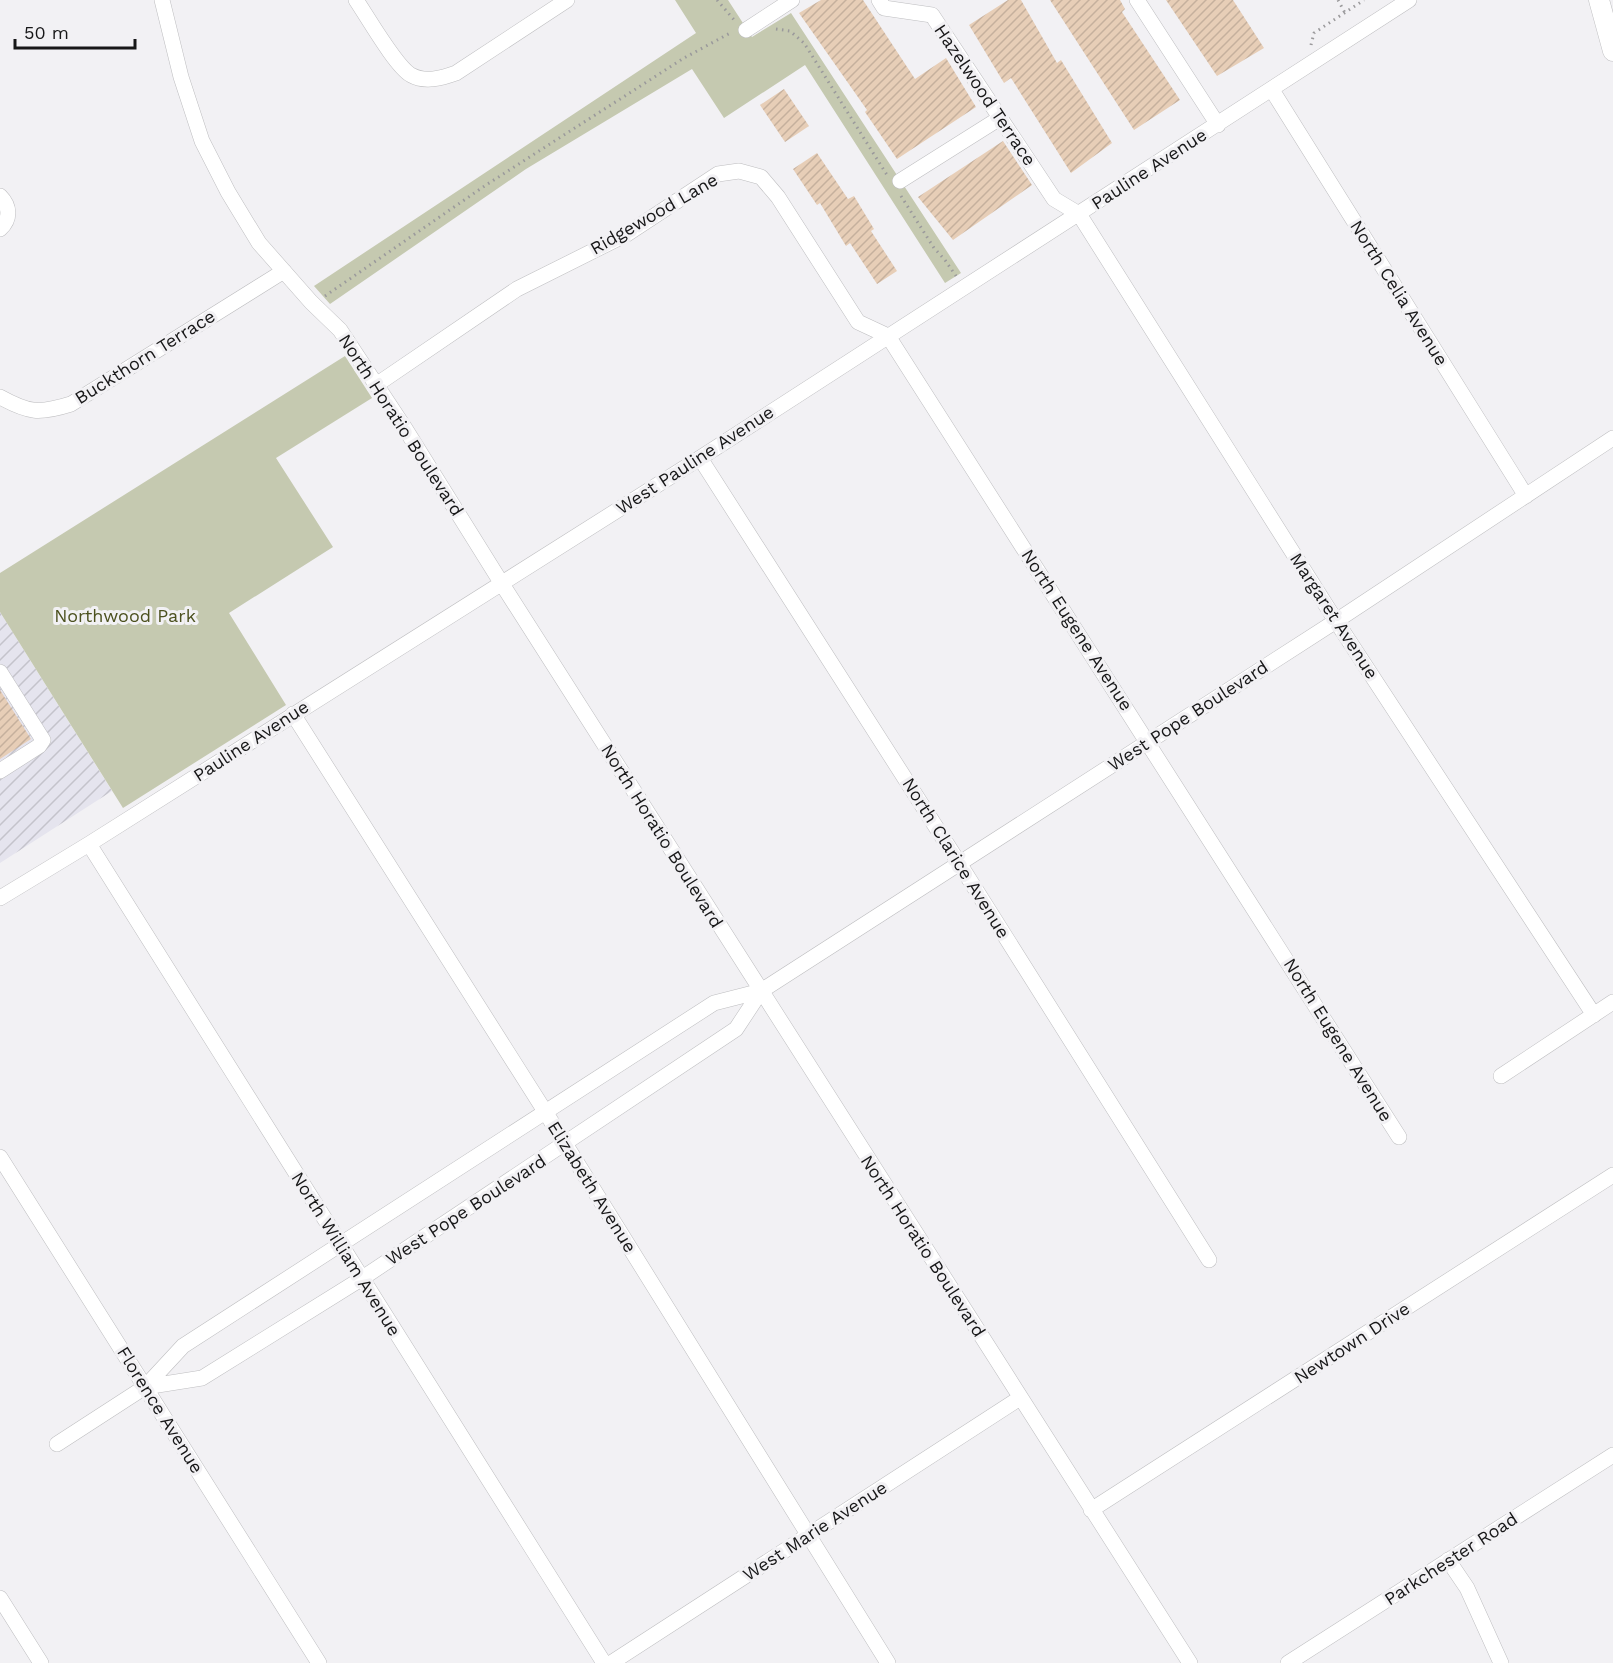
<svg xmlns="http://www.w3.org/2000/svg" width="1613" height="1663" font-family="'Work Sans',sans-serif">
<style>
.industrial{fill:url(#industrial-furrows)}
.park{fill:#c5c9b0}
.building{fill:url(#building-hatch)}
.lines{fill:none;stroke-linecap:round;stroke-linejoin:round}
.minor-casing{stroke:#bebec0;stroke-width:16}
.major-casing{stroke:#bebec0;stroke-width:21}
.path{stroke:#9a999b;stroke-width:3;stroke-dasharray:1.5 4.5;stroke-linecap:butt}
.minor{stroke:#fff;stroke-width:15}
.major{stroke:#fff;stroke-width:20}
.labels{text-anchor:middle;stroke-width:6;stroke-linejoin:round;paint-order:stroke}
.street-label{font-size:18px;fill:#171718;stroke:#f2f1f4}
.park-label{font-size:18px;fill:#4c511f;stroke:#f2f1f4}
</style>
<defs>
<pattern id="industrial-furrows" width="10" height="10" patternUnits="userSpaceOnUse" patternTransform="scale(1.5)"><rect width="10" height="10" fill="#e5e4ee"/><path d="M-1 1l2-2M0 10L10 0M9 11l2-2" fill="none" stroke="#c4c3cb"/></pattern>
<pattern id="building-hatch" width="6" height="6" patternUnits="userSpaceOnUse" patternTransform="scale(1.5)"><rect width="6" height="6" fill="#e7ceb7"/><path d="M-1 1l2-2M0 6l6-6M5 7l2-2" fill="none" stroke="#c5b09d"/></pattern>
</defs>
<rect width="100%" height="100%" fill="#f2f1f4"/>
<!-- industrial -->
<path class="industrial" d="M 0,612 L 112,791 L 0,863 Z"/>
<!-- park -->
<path class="park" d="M 675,0 L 728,0 L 752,37 L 791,13 L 961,273 L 945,283 L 805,65 L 724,118 L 692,69 L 526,169 L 330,304 L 314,286 L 696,33 Z
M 345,356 L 372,398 L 276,458 L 333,547 L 229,613 L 286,705 L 123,808 L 0,612 L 0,573 Z"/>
<!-- building -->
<path class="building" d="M 821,0 L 863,0 L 915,79 L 946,58 L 976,107 L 897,159 L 865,112 L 867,110 L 799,13 Z
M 1008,0 L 1021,0 L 1057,63 L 1061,60 L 1112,143 L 1071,173 L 1011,78 L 1004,83 L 969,25 Z
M 1050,0 L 1120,0 L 1125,9 L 1122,12 L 1180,100 L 1134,130 Z
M 1166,0 L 1233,0 L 1264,48 L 1217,76 Z
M 784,89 L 809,126 L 785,142 L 760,105 Z
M 1003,141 L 1032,185 L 953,240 L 918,197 Z
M 817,153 L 848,199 L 854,196 L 874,229 L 871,231 L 897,271 L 877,284 L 850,243 L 846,246 L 820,203 L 817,205 L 793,169 Z
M 0,690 L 31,739 L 0,759 Z"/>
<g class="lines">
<!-- minor casing -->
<g class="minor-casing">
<path id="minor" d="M 162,0 L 181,77 L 202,141 L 228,192 L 259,243 L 311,302 L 340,330 L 406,430 L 502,584 L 1190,1663
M 356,0 C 367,16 396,67 411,75 C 425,83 442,78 456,73 L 567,0
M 879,0 L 884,8 L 932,15 L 1054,199 L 1079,214 L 1336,621 L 1594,1015
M 1137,0 L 1218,125
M 746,30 L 792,0
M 1272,90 L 1526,496
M 900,181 L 1000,118
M 0,196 C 10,206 11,219 0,229
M 888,336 L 1399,1137
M 376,385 L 517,289 L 627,234 L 718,174 L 739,171 L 761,177 L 778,197 L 858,322 L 888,336
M 0,397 C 29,413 39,414 71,404 L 284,271
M 700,458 L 959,863 L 1209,1260
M 0,672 L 43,740 L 39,746 L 0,771
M 293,714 L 546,1113 L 888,1663
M 89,844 L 604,1663
M 0,898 L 89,844 L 700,458 L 1409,0
M 1501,1076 L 1613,1002
M 0,1157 L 319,1663
M 145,1387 L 202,1378 L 361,1279 L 736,1029 L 761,991
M 57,1444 L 145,1387 L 183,1346 L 714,1003 L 761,991 L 1336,621 L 1613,438
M 1091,1510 L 1613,1175
M 1448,1560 L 1467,1588 L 1501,1663
M 0,1598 L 41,1663
M 611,1663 L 1020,1398
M 1288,1663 L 1613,1455"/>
</g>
<!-- major casing -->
<g class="major-casing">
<path id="major" d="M 1599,0 L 1613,51"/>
</g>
<!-- path -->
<path class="path" d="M 717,0 L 736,22
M 1338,0 L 1345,13
M 776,29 L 790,31 L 804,43 L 887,175
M 1311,45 L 1314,33 L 1364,0
M 901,196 L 934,248 L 945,260 L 956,276
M 325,296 L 486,185 L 684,58 L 732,32"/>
<!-- minor -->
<use href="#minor" class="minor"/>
<!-- major -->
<use href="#major" class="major"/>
</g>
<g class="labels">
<!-- street labels -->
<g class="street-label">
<text transform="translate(985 95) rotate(56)" y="6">Hazelwood Terrace</text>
<text transform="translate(1149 169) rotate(-33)" y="6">Pauline Avenue</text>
<text transform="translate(654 214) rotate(-30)" y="6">Ridgewood Lane</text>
<text transform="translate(1399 293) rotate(58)" y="6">North Celia Avenue</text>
<text transform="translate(145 357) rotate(-32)" y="6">Buckthorn Terrace</text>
<text transform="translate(401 425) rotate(57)" y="6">North Horatio Boulevard</text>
<text transform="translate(695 460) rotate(-33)" y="6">West Pauline Avenue</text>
<text transform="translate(1334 616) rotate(57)" y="6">Margaret Avenue</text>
<text transform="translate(1077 630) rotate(57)" y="6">North Eugene Avenue</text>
<text transform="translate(1188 716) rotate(-33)" y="6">West Pope Boulevard</text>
<text transform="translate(251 741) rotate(-33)" y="6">Pauline Avenue</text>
<text transform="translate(662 836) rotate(58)" y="6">North Horatio Boulevard</text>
<text transform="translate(956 858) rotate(58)" y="6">North Clarice Avenue</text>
<text transform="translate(1338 1040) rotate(58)" y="6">North Eugene Avenue</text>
<text transform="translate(592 1187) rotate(58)" y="6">Elizabeth Avenue</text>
<text transform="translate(466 1210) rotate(-33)" y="6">West Pope Boulevard</text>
<text transform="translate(923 1246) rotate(57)" y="6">North Horatio Boulevard</text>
<text transform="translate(346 1254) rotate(58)" y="6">North William Avenue</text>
<text transform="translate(1352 1343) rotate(-33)" y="6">Newtown Drive</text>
<text transform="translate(160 1410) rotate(58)" y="6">Florence Avenue</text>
<text transform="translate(815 1531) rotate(-33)" y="6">West Marie Avenue</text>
<text transform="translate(1451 1559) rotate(-33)" y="6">Parkchester Road</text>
</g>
<!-- park labels -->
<g class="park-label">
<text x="125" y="622">Northwood Park</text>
</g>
</g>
<!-- scale -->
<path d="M15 39v9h120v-9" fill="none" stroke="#171718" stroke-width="3"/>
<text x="24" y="39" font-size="18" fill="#171718" stroke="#f2f1f4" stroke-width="4.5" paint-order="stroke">50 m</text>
</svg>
